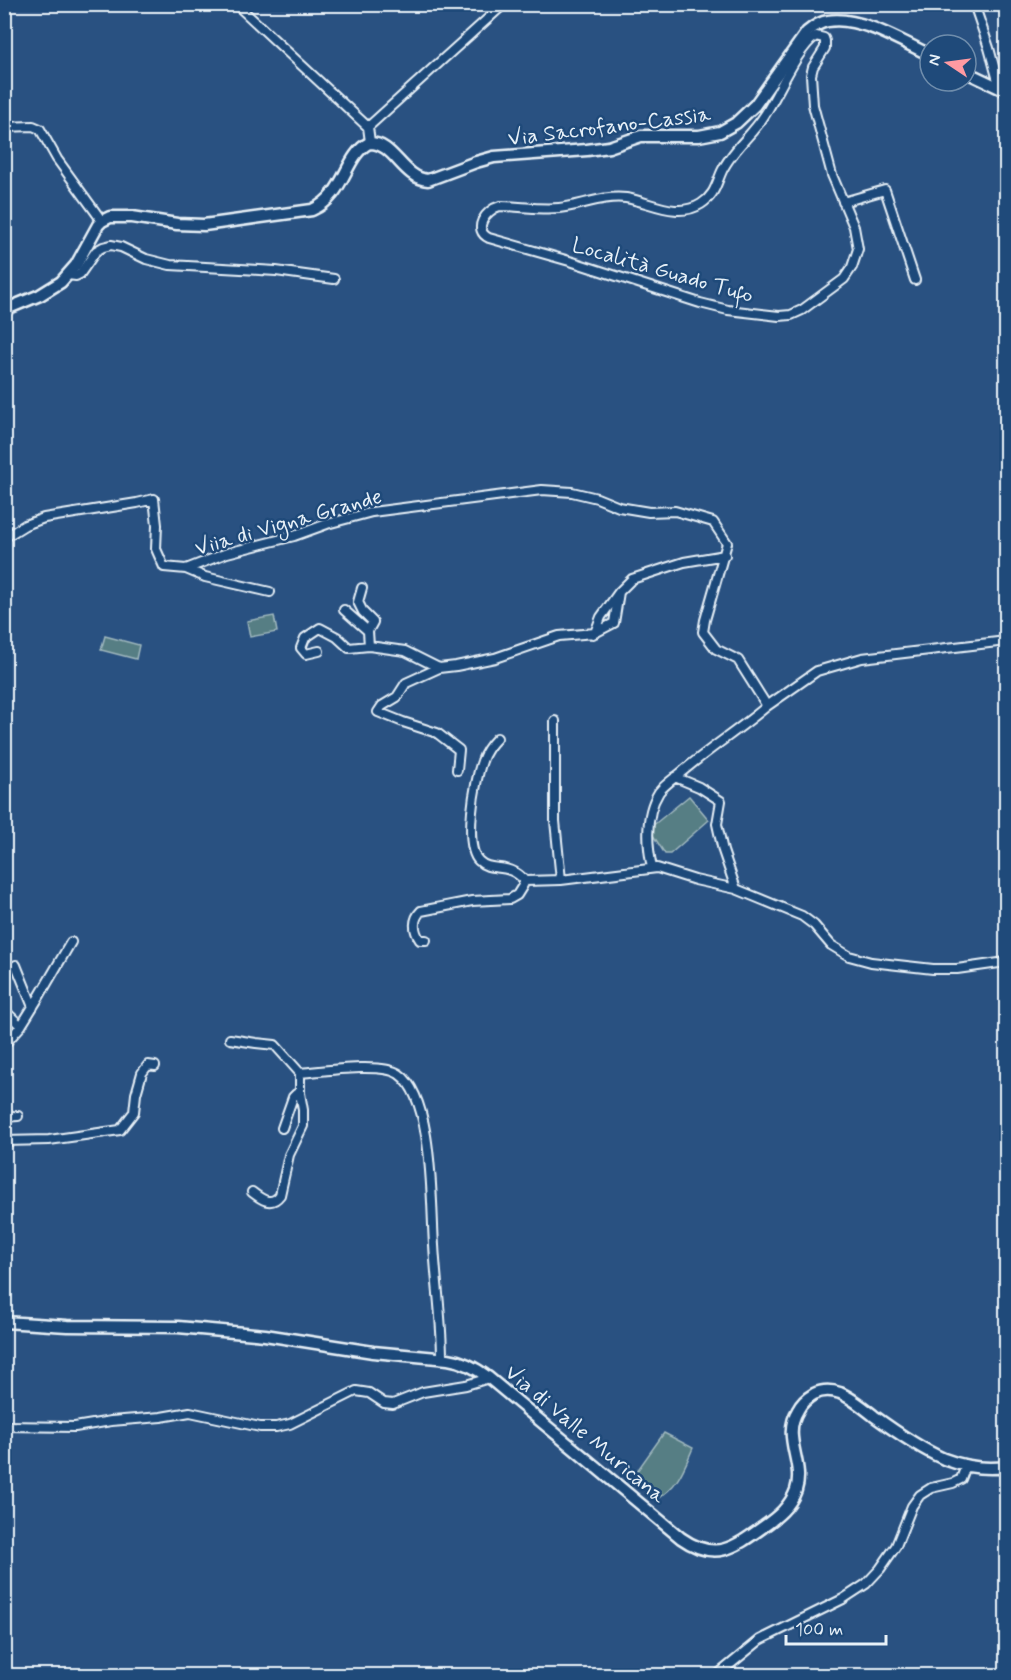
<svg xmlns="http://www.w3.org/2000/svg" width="1011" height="1680" font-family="Mynerve,sans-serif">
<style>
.green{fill:#577e84;stroke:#a0b8be;stroke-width:1.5}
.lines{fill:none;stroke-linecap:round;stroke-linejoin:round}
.street-casing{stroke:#e8f1f8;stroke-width:12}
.secondary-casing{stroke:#e8f1f8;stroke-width:15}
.street{stroke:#1f4a7a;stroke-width:8}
.secondary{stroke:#1f4a7a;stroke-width:10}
.labels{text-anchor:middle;stroke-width:5;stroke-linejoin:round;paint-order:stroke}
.street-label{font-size:22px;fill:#e8f1f8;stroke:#1f4a7a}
</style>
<rect width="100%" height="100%" fill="#295181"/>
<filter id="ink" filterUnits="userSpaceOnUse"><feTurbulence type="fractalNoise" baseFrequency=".0167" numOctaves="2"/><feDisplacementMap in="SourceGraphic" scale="12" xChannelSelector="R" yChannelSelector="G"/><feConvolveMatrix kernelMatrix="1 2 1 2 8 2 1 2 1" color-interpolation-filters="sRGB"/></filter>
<g filter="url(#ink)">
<!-- green -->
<path class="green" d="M 274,616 L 277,632 L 250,637 L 247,621 Z
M 105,636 L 139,645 L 136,659 L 101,650 Z
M 689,796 L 709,820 L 670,854 L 665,854 L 651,832 L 651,827 Z
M 664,1433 L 693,1448 C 684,1468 678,1487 658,1498 L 632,1478 Z"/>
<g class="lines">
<!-- street casing -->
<g class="street-casing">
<path id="street" d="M 236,4 L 368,127 L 370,142
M 974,4 L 989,48 L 1000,88
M 816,36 L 824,38 L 825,41 L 825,48 L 813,67 L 811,75 L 813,105 L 832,175 L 854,227 L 858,249 L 852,267 L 844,279 L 802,310 L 791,315 L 779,316 L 728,310 L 700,303 L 573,262 L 489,238 C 472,230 485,210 500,206 C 519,206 539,210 559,208 C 581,206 603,195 626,198 C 651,202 677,219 701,204 C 715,195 716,184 722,171 C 732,150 752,135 764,116 C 777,97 797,48 816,36 Z
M 4,127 L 33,126 L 40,129 L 57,159 L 102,221
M 368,127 L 504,4
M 843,202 L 885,190 L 915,280
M 68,275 L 76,276 L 80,274 L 96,251 L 103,247 L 111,245 L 121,247 L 146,259 L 170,265 L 276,271 L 334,279
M 4,538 L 25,525 L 44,518 L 137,503 L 154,499 L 157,525 L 156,549 L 164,567 L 186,569 L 227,553 L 294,536 L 327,524 L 372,512 L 542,490 L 572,492 L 597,498 L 619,507 L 649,512 L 675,511 L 713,522 L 727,543 L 705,620 L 703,632 L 716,649 L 738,660 L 767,706 C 740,729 710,748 683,771 C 676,777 665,784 659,792 C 645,814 647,844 652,868
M 186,569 L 205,577 L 270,592
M 362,588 L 358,602 L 363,612 L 373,622 L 368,631
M 344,610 L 368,631 L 369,646
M 593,634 L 614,623 L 619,592 L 632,579 L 684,562 L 725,555
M 319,651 L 306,654 L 301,648 L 305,638 L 320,628 L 337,637 L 349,648 L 369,646 L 405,651 L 439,668 L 456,666 L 495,658 L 559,636 L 595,633 L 601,617 L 619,592
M 439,668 L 406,683 L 397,697 L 382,706 L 378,712 L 403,722 L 437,733 L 459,750 L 457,770
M 767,706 L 817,671 L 862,658 L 1006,641
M 555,721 L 555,821 L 561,880
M 675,777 L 699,787 L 721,801 L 717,824 L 723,851 L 736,889
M 525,881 L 561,880 L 657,868 L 695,880 L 736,889 L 802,916 L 814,925 L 831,945 L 849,956 L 871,962 L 933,969 L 957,969 L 1006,962
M 426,940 L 420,940 C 413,930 413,919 421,911 L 472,901 L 510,899 L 517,895 L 522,887 L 525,881 C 508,861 491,873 479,861 C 463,847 475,780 482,761 C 485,752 490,745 497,738
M 16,965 L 33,1007
M 4,1010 L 21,1026
M 230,1039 L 256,1043 L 275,1045 L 300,1073 C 322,1071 382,1062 399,1074 C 434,1098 431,1205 434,1245 C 436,1283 442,1320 442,1358
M 4,1045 L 21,1026 L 39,997 L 71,942
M 4,1117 L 18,1116
M 282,1128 L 293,1097 L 296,1094 L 300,1093 L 300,1073
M 4,1141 L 49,1140 L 120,1130 L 134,1112 L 136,1094 L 142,1073 L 148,1065 L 155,1066
M 252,1192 C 261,1199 271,1207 280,1195 L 289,1155 L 303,1126 L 303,1110 L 300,1093
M 4,1426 L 75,1427 L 111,1421 L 161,1417 L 190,1412 L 260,1427 L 276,1427 L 290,1424 L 356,1391 L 369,1393 L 384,1403 L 393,1404 L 423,1392 L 466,1385 L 489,1378
M 716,1676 L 760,1640 L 843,1599 L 866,1584 L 880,1569 L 896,1546 L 912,1506 L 920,1495 L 931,1488 L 953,1483 L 961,1479 L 966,1466"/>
</g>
<!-- secondary casing -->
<g class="secondary-casing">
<path id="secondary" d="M 966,72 L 1006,91
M 4,310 L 40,295 L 61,282 L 76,265 L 98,225 L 102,221 L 110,217 L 132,217 L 177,224 L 204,225 L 312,210 C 346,195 344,156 369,143 C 394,142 402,178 428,180 L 476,162 L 494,157 L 587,150 L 609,147 L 641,136 L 699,136 L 720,132 L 736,123 L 755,105 L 807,32 C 813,27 820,22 828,21 C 858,15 903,42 930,55
M 4,1322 L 67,1326 L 178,1327 L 265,1335 L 373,1352 L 448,1359 C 464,1361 476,1368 489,1378 L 681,1538 C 715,1562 734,1548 763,1527 C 777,1517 790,1507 796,1490 C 805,1463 781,1437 798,1410 C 801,1404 807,1398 814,1394 C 822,1390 831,1390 840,1393 C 852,1398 864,1408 874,1416 C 896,1432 919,1448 944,1459 C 965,1467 985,1470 1006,1467"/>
</g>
<!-- street -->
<use href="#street" class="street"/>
<!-- secondary -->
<use href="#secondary" class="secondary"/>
</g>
</g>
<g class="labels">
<!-- street labels -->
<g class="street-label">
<text transform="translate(609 125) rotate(-7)" y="8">Via Sacrofano-Cassia</text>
<text transform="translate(663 269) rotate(16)" y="8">Località Guado Tufo</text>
<text transform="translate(288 521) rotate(-16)" y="8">Viia di Vigna Grande</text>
<text transform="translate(586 1433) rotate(40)" y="8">Via di Valle Muricana</text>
</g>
</g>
<!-- margin -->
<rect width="1011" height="1680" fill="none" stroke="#1f4a7a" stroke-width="24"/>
<rect x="12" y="12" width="987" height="1656" fill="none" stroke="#e8f1f8" stroke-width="2" filter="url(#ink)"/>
<!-- north arrow -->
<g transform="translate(948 63) rotate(283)"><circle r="28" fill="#1f4a7a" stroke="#6f8dac" stroke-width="1.5"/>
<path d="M0-4.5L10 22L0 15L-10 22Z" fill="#ff9aa2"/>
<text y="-9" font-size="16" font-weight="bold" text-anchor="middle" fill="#e8f1f8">N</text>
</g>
<!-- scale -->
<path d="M786 1635v9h100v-9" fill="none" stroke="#e8f1f8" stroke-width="3"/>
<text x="795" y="1635" font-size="18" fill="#e8f1f8" stroke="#1f4a7a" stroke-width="4.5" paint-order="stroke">100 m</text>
</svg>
